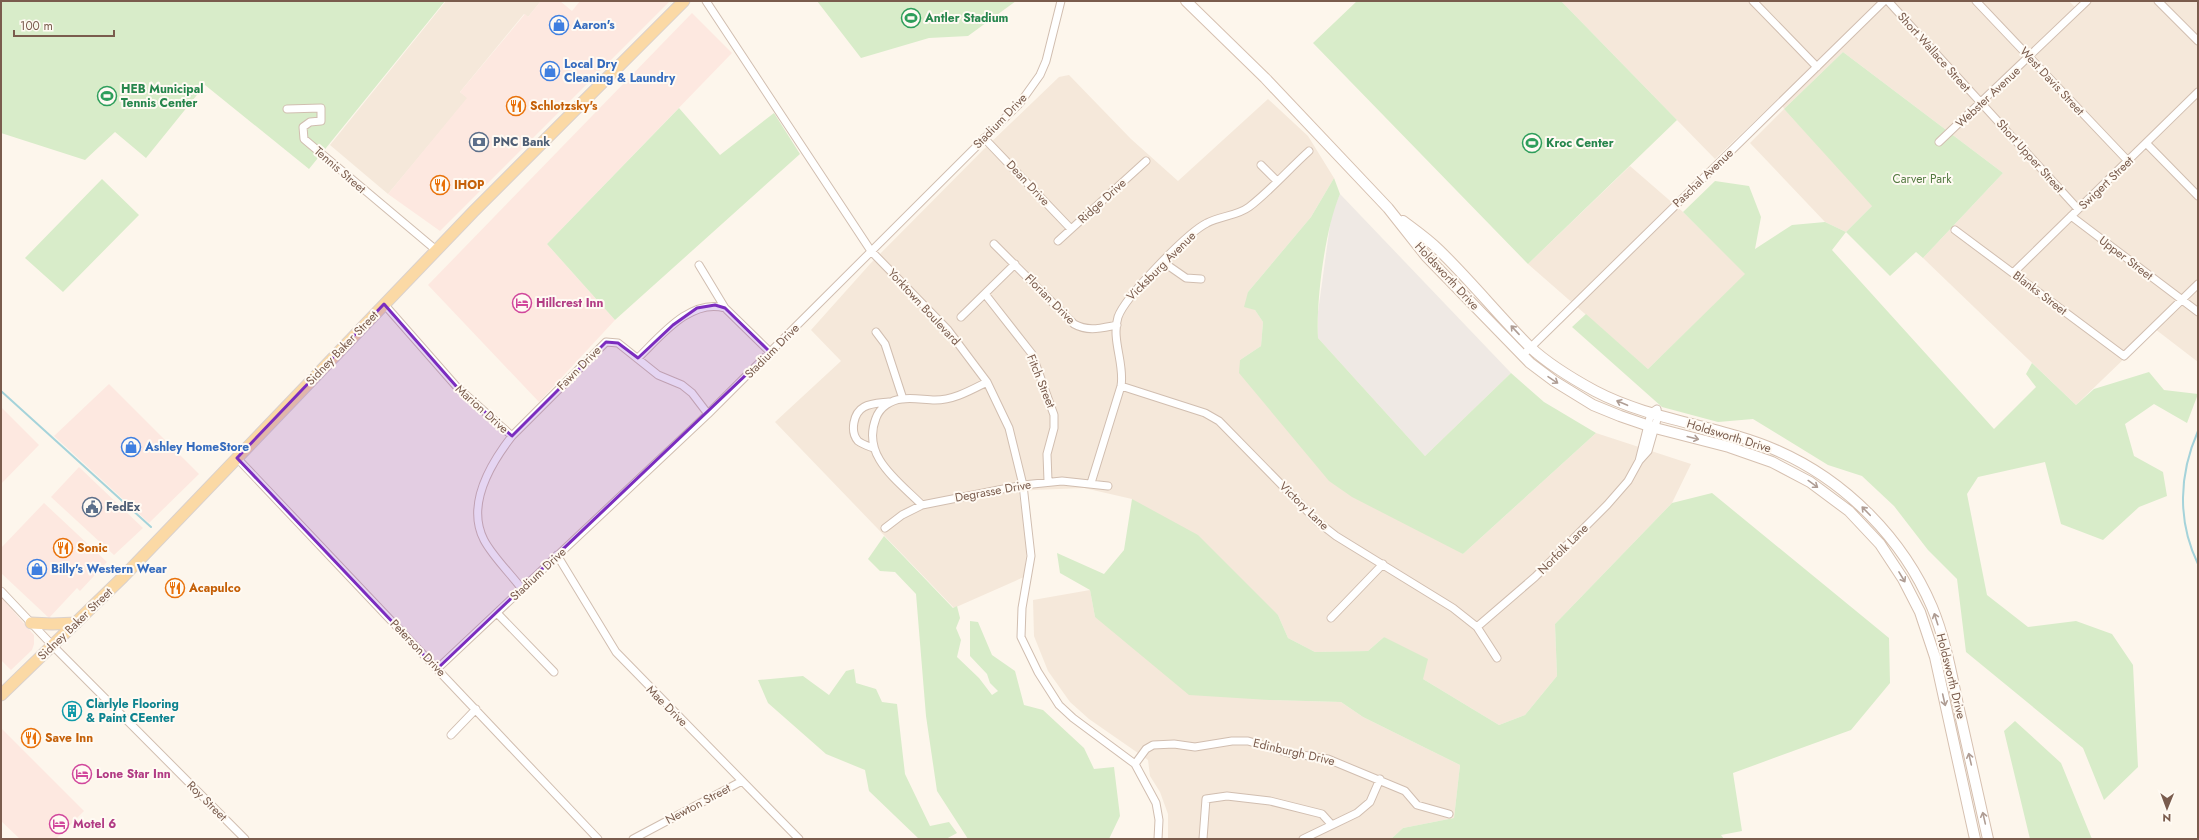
<svg xmlns="http://www.w3.org/2000/svg" width="2199" height="840" font-family="Jost,sans-serif">
<style>
.residential{fill:#f5e8da}
.commercial{fill:#fde8e0}
.industrial{fill:#efe9e4}
.green{fill:#d8ecc9}
.lines{fill:none;stroke-linecap:round;stroke-linejoin:round}
.stream{stroke:#a5d3da;stroke-width:2}
.minor-casing{stroke:#d1beb0;stroke-width:9}
.secondary-casing{stroke:#d6c0b0;stroke-width:12}
.primary-casing{stroke:#dad1cd;stroke-width:13}
.minor{stroke:#fff;stroke-width:7}
.secondary{stroke:#fff;stroke-width:10}
.primary{stroke:#fbd9a5;stroke-width:11}
.oneway{stroke:#af9d94}
.marked{fill:#7b2cbf;fill-opacity:0.2;stroke:#7b2cbf;stroke-width:3;stroke-linejoin:round}
.labels{text-anchor:middle;stroke-width:4;stroke-linejoin:round;paint-order:stroke}
.leisure-label{font-size:12px;font-weight:bold;fill:#27864d;stroke:#fffaf3;text-anchor:start}
.shop-label{font-size:12px;font-weight:bold;fill:#366cbe;stroke:#fffaf3;text-anchor:start}
.street-label{font-size:12px;fill:#7a5c4d;stroke:#fffaf3}
.food-label{font-size:12px;font-weight:bold;fill:#c56008;stroke:#fffaf3;text-anchor:start}
.service-label{font-size:12px;font-weight:bold;fill:#4e5e75;stroke:#fffaf3;text-anchor:start}
.park-label{font-size:12px;fill:#537a41;stroke:#fffaf3}
.hotel-label{font-size:12px;font-weight:bold;fill:#b23c85;stroke:#fffaf3;text-anchor:start}
.culture-label{font-size:12px;font-weight:bold;fill:#0d838f;stroke:#fffaf3;text-anchor:start}
</style>
<rect width="100%" height="100%" fill="#fdf6ec"/>
<!-- residential -->
<path class="residential" d="M 446,1 L 541,1 L 528,17 L 524,14 L 460,92 L 468,98 L 388,194 L 330,145 Z
M 1561,1 L 2069,1 L 2075,7 L 2082,1 L 2198,1 L 2198,362 L 2155,329 L 2076,405 L 1923,258 L 2003,173 L 1843,52 L 1784,109 L 1873,205 L 1846,232 L 1825,222 L 1750,143 L 1784,109 L 1779,98 L 1715,159 Z
M 1069,75 L 1131,139 L 1178,181 L 1268,99 L 1308,136 L 1334,178 L 1311,217 L 1248,292 L 1255,310 L 1263,322 L 1261,346 L 1240,360 L 1463,554 L 1596,433 L 1691,464 L 1672,503 L 1555,624 L 1557,676 L 1525,715 L 1499,725 L 1423,679 L 1384,637 L 1368,651 L 1315,652 L 1288,638 L 1278,615 L 1132,499 L 1084,488 L 1033,490 L 1019,493 L 1027,547 L 1024,577 L 954,608 L 775,422 L 841,361 L 811,330 L 870,264 L 984,149 L 1059,77 Z
M 1630,166 L 1683,212 L 1746,274 L 1648,369 L 1528,264 Z
M 1090,590 L 1095,617 L 1269,700 L 1341,702 L 1363,717 L 1460,765 L 1454,818 L 1403,828 L 1391,839 L 1168,839 L 1168,814 L 1160,792 L 1150,776 L 1148,760 L 1089,719 L 1070,702 L 1048,671 L 1034,636 L 1033,600 Z"/>
<!-- commercial -->
<path class="commercial" d="M 541,1 L 560,1 L 572,11 L 580,1 L 670,1 L 440,231 L 388,194 L 467,98 L 460,92 L 525,14 L 528,17 Z
M 692,13 L 732,53 L 547,244 L 615,320 L 539,402 L 428,285 Z
M 109,384 L 199,474 L 149,523 L 54,436 Z
M 1,407 L 39,445 L 1,484 Z
M 79,467 L 143,528 L 114,555 L 51,497 Z
M 44,503 L 107,562 L 80,591 L 77,588 L 49,618 L 1,573 L 1,548 Z
M 1,597 L 34,635 L 34,644 L 32,650 L 11,670 L 1,660 Z
M 1,728 L 84,811 L 56,839 L 20,839 L 1,821 Z"/>
<!-- industrial -->
<path class="industrial" d="M 1340,194 L 1511,373 L 1425,456 L 1318,338 L 1318,312 L 1329,232 L 1332,213 Z"/>
<!-- green -->
<path class="green" d="M 1,1 L 445,1 L 309,169 L 205,85 L 146,158 L 115,132 L 85,160 L 1,133 Z
M 817,1 L 1016,1 L 968,36 L 929,38 L 861,58 Z
M 1357,1 L 1561,1 L 1677,120 L 1528,264 L 1313,43 Z
M 1843,52 L 2003,173 L 1923,258 L 1916,252 L 1890,276 L 1846,232 L 1832,250 L 1994,429 L 2036,387 L 2026,374 L 2032,363 L 2076,405 L 2094,389 L 2149,372 L 2164,390 L 2198,394 L 2187,423 L 2154,404 L 2125,424 L 2134,456 L 2163,472 L 2167,496 L 2139,507 L 2103,540 L 2061,524 L 2045,462 L 1978,477 L 1967,494 L 1987,595 L 2028,627 L 2076,621 L 2112,634 L 2133,665 L 2138,767 L 2104,800 L 2083,748 L 1966,652 L 1957,579 L 1928,550 L 1894,506 L 1862,476 L 1828,465 L 1753,419 L 1718,422 L 1662,407 L 1572,327 L 1586,314 L 1648,369 L 1745,274 L 1683,212 L 1715,181 L 1749,186 L 1761,217 L 1755,249 L 1792,225 L 1825,222 L 1846,232 L 1872,206 L 1784,109 Z
M 679,108 L 720,155 L 774,113 L 800,154 L 615,320 L 547,244 Z
M 1334,178 L 1340,194 C 1325,229 1316,300 1318,338 L 1425,456 L 1511,373 L 1544,402 L 1596,433 L 1463,554 L 1352,497 L 1329,481 L 1239,373 L 1240,360 L 1261,346 L 1263,322 L 1255,310 L 1244,307 L 1248,292 L 1311,217 Z
M 102,179 L 139,215 L 63,292 L 25,258 Z
M 1712,493 L 1889,638 L 1890,683 L 1851,730 L 1733,773 L 1742,831 L 1721,835 L 1724,839 L 1391,839 L 1403,828 L 1454,818 L 1460,765 L 1363,717 L 1341,702 L 1269,700 L 1189,695 L 1095,617 L 1090,590 L 1060,573 L 1057,553 L 1104,574 L 1124,550 L 1132,499 L 1198,535 L 1278,615 L 1288,638 L 1315,652 L 1368,651 L 1384,637 L 1428,659 L 1423,679 L 1499,725 L 1525,715 L 1557,676 L 1555,624 L 1672,503 Z
M 884,536 L 953,608 L 957,606 L 960,618 L 956,628 L 961,640 L 957,657 L 979,678 L 992,695 L 998,691 L 990,683 L 987,674 L 970,656 L 970,621 L 978,622 L 992,655 L 1015,671 L 1024,705 L 1043,710 L 1084,748 L 1094,769 L 1114,767 L 1120,816 L 1109,839 L 968,839 L 937,791 L 926,716 L 916,594 L 895,572 L 880,571 L 868,559 Z
M 854,669 L 856,683 L 876,689 L 882,702 L 897,704 L 905,774 L 930,826 L 949,822 L 957,833 L 946,839 L 919,839 L 869,791 L 865,770 L 826,754 L 768,703 L 758,680 L 803,676 L 829,695 L 846,671 Z
M 2015,721 L 2061,763 L 2092,839 L 2030,839 L 2004,731 Z"/>
<g class="lines">
<!-- stream -->
<path class="stream" d="M 1,391 L 151,527
M 2198,431 C 2179,474 2177,521 2198,564"/>
<!-- minor casing -->
<g class="minor-casing">
<path id="minor" d="M 706,1 L 871,251 L 948,330 L 987,382 L 1009,428 L 1023,485 L 1031,556 L 1022,608 L 1021,637 L 1038,672 L 1059,705 L 1073,718 L 1135,764 L 1156,803 L 1159,820 L 1158,839
M 1753,1 L 1817,67
M 1888,1 L 2078,209
M 1976,1 L 2128,161
M 2158,1 L 2198,41
M 287,109 L 321,108 L 321,121 L 310,122 L 303,127 L 304,139 L 436,250
M 984,138 L 1071,229
M 1939,142 L 2087,1
M 2147,144 L 2198,196
M 1261,165 L 1277,181
M 2071,216 L 2198,312
M 1955,230 L 2124,356 L 2198,284
M 1058,241 L 1146,161
M 994,244 L 1074,324 C 1088,332 1101,328 1117,325
M 1163,262 L 1186,278 L 1201,279
M 699,265 L 725,308
M 2013,273 L 2198,92
M 985,294 L 1032,354 L 1054,415 L 1054,428 L 1047,454 L 1048,481
M 384,304 L 456,386 L 512,436 C 491,463 466,505 484,540 C 493,557 510,573 522,589
M 961,317 L 1015,264
M 876,332 L 885,344 L 903,399
M 1527,351 L 1884,1
M 638,358 C 660,337 690,298 725,308 L 770,352
M 1121,386 L 1205,413 L 1219,421 L 1318,522 L 1336,536 L 1453,608 L 1477,627 L 1497,658
M 512,436 L 606,342 L 618,343 L 658,375 L 682,385 L 692,393 L 708,414
M 873,448 C 868,446 862,444 858,441 C 850,432 853,413 864,407 C 871,403 881,403 889,402
M 237,458 L 598,839
M 1091,483 L 1121,386 C 1125,364 1111,340 1118,317 C 1125,297 1187,233 1207,223 C 1220,216 1237,216 1249,207 C 1269,192 1290,168 1309,151
M 922,505 C 897,480 861,456 876,418 C 880,407 891,400 902,399 C 912,397 925,400 935,400 C 954,400 971,390 987,382
M 885,528 L 902,515 L 922,505 L 1023,485 L 1062,481 L 1108,486
M 557,555 L 616,652 L 799,839
M 1,591 L 53,646 L 245,839
M 497,613 L 554,672
M 1331,618 L 1383,564
M 1477,627 L 1535,577 L 1607,505 L 1628,481 L 1639,461 L 1648,451 L 1658,416 L 1657,409 L 1651,413 L 1639,461
M 437,669 L 708,414 L 1020,103 L 1040,75 L 1046,61 L 1061,1
M 451,735 L 476,709
M 1135,764 L 1146,749 L 1153,745 L 1174,744 L 1195,747 L 1232,741 L 1248,741 L 1289,753 L 1328,759 L 1405,791 L 1417,805 L 1449,814
M 633,839 L 742,781
M 1203,839 L 1206,799 L 1227,796 L 1270,801 L 1322,814 L 1331,824
M 1303,839 L 1357,813 L 1370,802 L 1380,779"/>
</g>
<!-- secondary casing -->
<g class="secondary-casing">
<path id="secondary" d="M 1186,1 L 1265,78 L 1388,208 L 1426,256 L 1530,363 L 1554,381 L 1593,405 L 1620,416 L 1655,428 L 1729,447 L 1772,462 L 1810,482 L 1849,511 L 1880,544 L 1903,579 L 1920,612 L 1935,657 L 1975,839
M 1403,221 C 1415,230 1428,239 1439,250 C 1471,281 1499,316 1530,347 C 1548,364 1573,379 1595,391 C 1652,421 1719,425 1778,451 C 1846,481 1903,539 1932,607 C 1945,638 1951,672 1958,705 C 1968,749 1978,794 1988,839"/>
</g>
<!-- primary casing -->
<g class="primary-casing">
<path id="primary" d="M 31,623 L 52,624 L 76,623
M 1,695 L 123,577 L 474,211 L 684,1"/>
</g>
<!-- minor -->
<use href="#minor" class="minor"/>
<!-- secondary -->
<use href="#secondary" class="secondary"/>
<!-- primary -->
<use href="#primary" class="primary"/>
</g>
<!-- one-way arrows -->
<defs><path id="oneway-shaft" d="M-6 0H5M1.5-3L5.5 0L1.5 3" fill="none" stroke-width="1.6" stroke-linecap="round" stroke-linejoin="round"/></defs>
<g class="oneway">
<use href="#oneway-shaft" transform="translate(1515 330) rotate(-133)"/>
<use href="#oneway-shaft" transform="translate(1553 380) rotate(34)"/>
<use href="#oneway-shaft" transform="translate(1622 403) rotate(-157)"/>
<use href="#oneway-shaft" transform="translate(1693 438) rotate(14)"/>
<use href="#oneway-shaft" transform="translate(1813 484) rotate(36)"/>
<use href="#oneway-shaft" transform="translate(1866 511) rotate(-134)"/>
<use href="#oneway-shaft" transform="translate(1902 577) rotate(59)"/>
<use href="#oneway-shaft" transform="translate(1936 619) rotate(-108)"/>
<use href="#oneway-shaft" transform="translate(1944 700) rotate(77)"/>
<use href="#oneway-shaft" transform="translate(1970 759) rotate(-103)"/>
<use href="#oneway-shaft" transform="translate(1984 818) rotate(-103)"/>
</g>
<!-- marked area -->
<path class="marked" d="M 384,304 L 456,386 L 512,436 L 606,342 L 618,343 L 638,358 L 673,325 L 697,308 L 715,305 L 725,308 L 770,352 L 437,669 L 237,458 Z"/>
<!-- icons -->
<defs>
<g id="stadium-ring" transform="scale(1)"><circle r="9.5" fill="#fffaf3" stroke="#2e9e5b" stroke-width="1.5"/><path d="M0-5a6.5 5 0 1 0 0 10a6.5 5 0 1 0 0-10ZM-3.5-1.8h7v3.6h-7Z" fill="#2e9e5b"/></g>
<g id="shop-ring" transform="scale(1)"><circle r="9.5" fill="#fffaf3" stroke="#3f7fe0" stroke-width="1.5"/><path d="M-5-2.5h2.3a2.7 3.5 0 0 1 5.4 0H5L5.5 6h-11ZM-1.5-2.5h3a1.5 2.3 0 0 0-3 0Z" fill="#3f7fe0"/></g>
<g id="restaurant-ring" transform="scale(1)"><circle r="9.5" fill="#fffaf3" stroke="#e8710a" stroke-width="1.5"/><path d="M-5-6h1v4h1v-4h1v4h1v-4h1v5L-1.5 .5V6h-2V.5L-5-1ZM5-6V6H3V1.5H1.5Q1.5-4 5-6Z" fill="#e8710a"/></g>
<g id="bank-ring" transform="scale(1)"><circle r="9.5" fill="#fffaf3" stroke="#5c6f8a" stroke-width="1.5"/><path d="M-6-4H6V4H-6ZM0-2.3a2.3 2.3 0 1 0 0 4.6a2.3 2.3 0 1 0 0-4.6Z" fill="#5c6f8a"/></g>
<g id="hotel-ring" transform="scale(1)"><circle r="9.5" fill="#fffaf3" stroke="#d1479c" stroke-width="1.5"/><path d="M-6-4.5h1.5V1H6V5H4.5V3h-9V5H-6ZM-4 0a1.8 1.8 0 1 1 3.6 0ZM.5 0V-2.5h3Q6-2.5 6 0Z" fill="#d1479c"/></g>
<g id="civic-ring" transform="scale(1)"><circle r="9.5" fill="#fffaf3" stroke="#5c6f8a" stroke-width="1.5"/><path d="M-.6-6.5H3V-4.5H.6V-3L4-1V1h2V6H-6V1h2V-1L-.6-3ZM-1.2 2.5V6h2.4V2.5Z" fill="#5c6f8a"/></g>
<g id="building-ring" transform="scale(1)"><circle r="9.5" fill="#fffaf3" stroke="#0f9aa8" stroke-width="1.5"/><path d="M-4-6H4V6H1V3H-1V6H-4ZM-2.5-4.3h1.7v1.8h-1.7ZM.8-4.3h1.7v1.8H.8ZM-2.5-1h1.7V.8h-1.7ZM.8-1h1.7V.8H.8Z" fill="#0f9aa8"/></g>
</defs>
<g fill-rule="evenodd">
<use href="#stadium-ring" x="911" y="18"/>
<use href="#shop-ring" x="559" y="25"/>
<use href="#shop-ring" x="550" y="71"/>
<use href="#stadium-ring" x="107" y="96"/>
<use href="#restaurant-ring" x="516" y="106"/>
<use href="#bank-ring" x="479" y="142"/>
<use href="#stadium-ring" x="1532" y="143"/>
<use href="#restaurant-ring" x="440" y="185"/>
<use href="#hotel-ring" x="522" y="303"/>
<use href="#shop-ring" x="131" y="447"/>
<use href="#civic-ring" x="92" y="507"/>
<use href="#restaurant-ring" x="63" y="548"/>
<use href="#shop-ring" x="37" y="569"/>
<use href="#restaurant-ring" x="175" y="588"/>
<use href="#building-ring" x="72" y="711"/>
<use href="#restaurant-ring" x="31" y="738"/>
<use href="#hotel-ring" x="82" y="774"/>
<use href="#hotel-ring" x="59" y="824"/>
</g>
<g class="labels">
<!-- leisure labels -->
<g class="leisure-label">
<text x="925" y="22">Antler Stadium</text>
<text x="121" y="93">HEB Municipal<tspan x="121" dy="14">Tennis Center</tspan></text>
<text x="1546" y="147">Kroc Center</text>
</g>
<!-- shop labels -->
<g class="shop-label">
<text x="573" y="29">Aaron's</text>
<text x="564" y="68">Local Dry<tspan x="564" dy="14">Cleaning &amp; Laundry</tspan></text>
<text x="145" y="451">Ashley HomeStore</text>
<text x="51" y="573">Billy's Western Wear</text>
</g>
<!-- street labels -->
<g class="street-label">
<text transform="translate(1934 52) rotate(48)" y="4">Short Wallace Street</text>
<text transform="translate(2052 81) rotate(47)" y="4">West Davis Street</text>
<text transform="translate(1988 97) rotate(-43)" y="4">Webster Avenue</text>
<text transform="translate(1000 121) rotate(-46)" y="4">Stadium Drive</text>
<text transform="translate(2030 156) rotate(48)" y="4">Short Upper Street</text>
<text transform="translate(340 170) rotate(41)" y="4">Tennis Street</text>
<text transform="translate(1703 178) rotate(-44)" y="4">Paschal Avenue</text>
<text transform="translate(1028 183) rotate(47)" y="4">Dean Drive</text>
<text transform="translate(2106 183) rotate(-44)" y="4">Swigert Street</text>
<text transform="translate(1102 201) rotate(-42)" y="4">Ridge Drive</text>
<text transform="translate(2126 258) rotate(37)" y="4">Upper Street</text>
<text transform="translate(1161 266) rotate(-45)" y="4">Vicksburg Avenue</text>
<text transform="translate(1447 276) rotate(47)" y="4">Holdsworth Drive</text>
<text transform="translate(2040 293) rotate(37)" y="4">Blanks Street</text>
<text transform="translate(1050 299) rotate(45)" y="4">Florian Drive</text>
<text transform="translate(924 307) rotate(47)" y="4">Yorktown Boulevard</text>
<text transform="translate(342 348) rotate(-46)" y="4">Sidney Baker Street</text>
<text transform="translate(772 351) rotate(-45)" y="4">Stadium Drive</text>
<text transform="translate(579 368) rotate(-45)" y="4">Fawn Drive</text>
<text transform="translate(1041 381) rotate(68)" y="4">Fitch Street</text>
<text transform="translate(482 409) rotate(42)" y="4">Marion Drive</text>
<text transform="translate(1729 436) rotate(17)" y="4">Holdsworth Drive</text>
<text transform="translate(993 491) rotate(-10)" y="4">Degrasse Drive</text>
<text transform="translate(1304 506) rotate(44)" y="4">Victory Lane</text>
<text transform="translate(1563 549) rotate(-45)" y="4">Norfolk Lane</text>
<text transform="translate(538 574) rotate(-43)" y="4">Stadium Drive</text>
<text transform="translate(75 624) rotate(-44)" y="4">Sidney Baker Street</text>
<text transform="translate(418 648) rotate(46)" y="4">Peterson Drive</text>
<text transform="translate(1951 676) rotate(76)" y="4">Holdsworth Drive</text>
<text transform="translate(667 706) rotate(45)" y="4">Mae Drive</text>
<text transform="translate(1294 752) rotate(13)" y="4">Edinburgh Drive</text>
<text transform="translate(207 801) rotate(45)" y="4">Roy Street</text>
<text transform="translate(698 804) rotate(-28)" y="4">Newton Street</text>
</g>
<!-- food labels -->
<g class="food-label">
<text x="530" y="110">Schlotzsky's</text>
<text x="454" y="189">IHOP</text>
<text x="77" y="552">Sonic</text>
<text x="189" y="592">Acapulco</text>
<text x="45" y="742">Save Inn</text>
</g>
<!-- service labels -->
<g class="service-label">
<text x="493" y="146">PNC Bank</text>
<text x="106" y="511">FedEx</text>
</g>
<!-- park labels -->
<g class="park-label">
<text x="1922" y="183">Carver Park</text>
</g>
<!-- hotel labels -->
<g class="hotel-label">
<text x="536" y="307">Hillcrest Inn</text>
<text x="96" y="778">Lone Star Inn</text>
<text x="73" y="828">Motel 6</text>
</g>
<!-- culture labels -->
<g class="culture-label">
<text x="86" y="708">Clarlyle Flooring<tspan x="86" dy="14">&amp; Paint CEenter</tspan></text>
</g>
</g>
<!-- border -->
<rect width="2199" height="840" fill="none" stroke="#7a5c4d" stroke-width="4"/>
<!-- north arrow -->
<g transform="translate(2167 808) rotate(181)" stroke="#fffaf3" stroke-width="3" paint-order="stroke">
<path d="M0-3L7 15L0 10L-7 15Z" fill="#7a5c4d"/>
<text y="-6" font-size="11" font-weight="bold" text-anchor="middle" fill="#7a5c4d">N</text>
</g>
<!-- scale -->
<path d="M14 30v6h100v-6" fill="none" stroke="#7a5c4d" stroke-width="2"/>
<text x="20" y="30" font-size="12" fill="#7a5c4d" stroke="#fffaf3" stroke-width="3" paint-order="stroke">100 m</text>
</svg>
